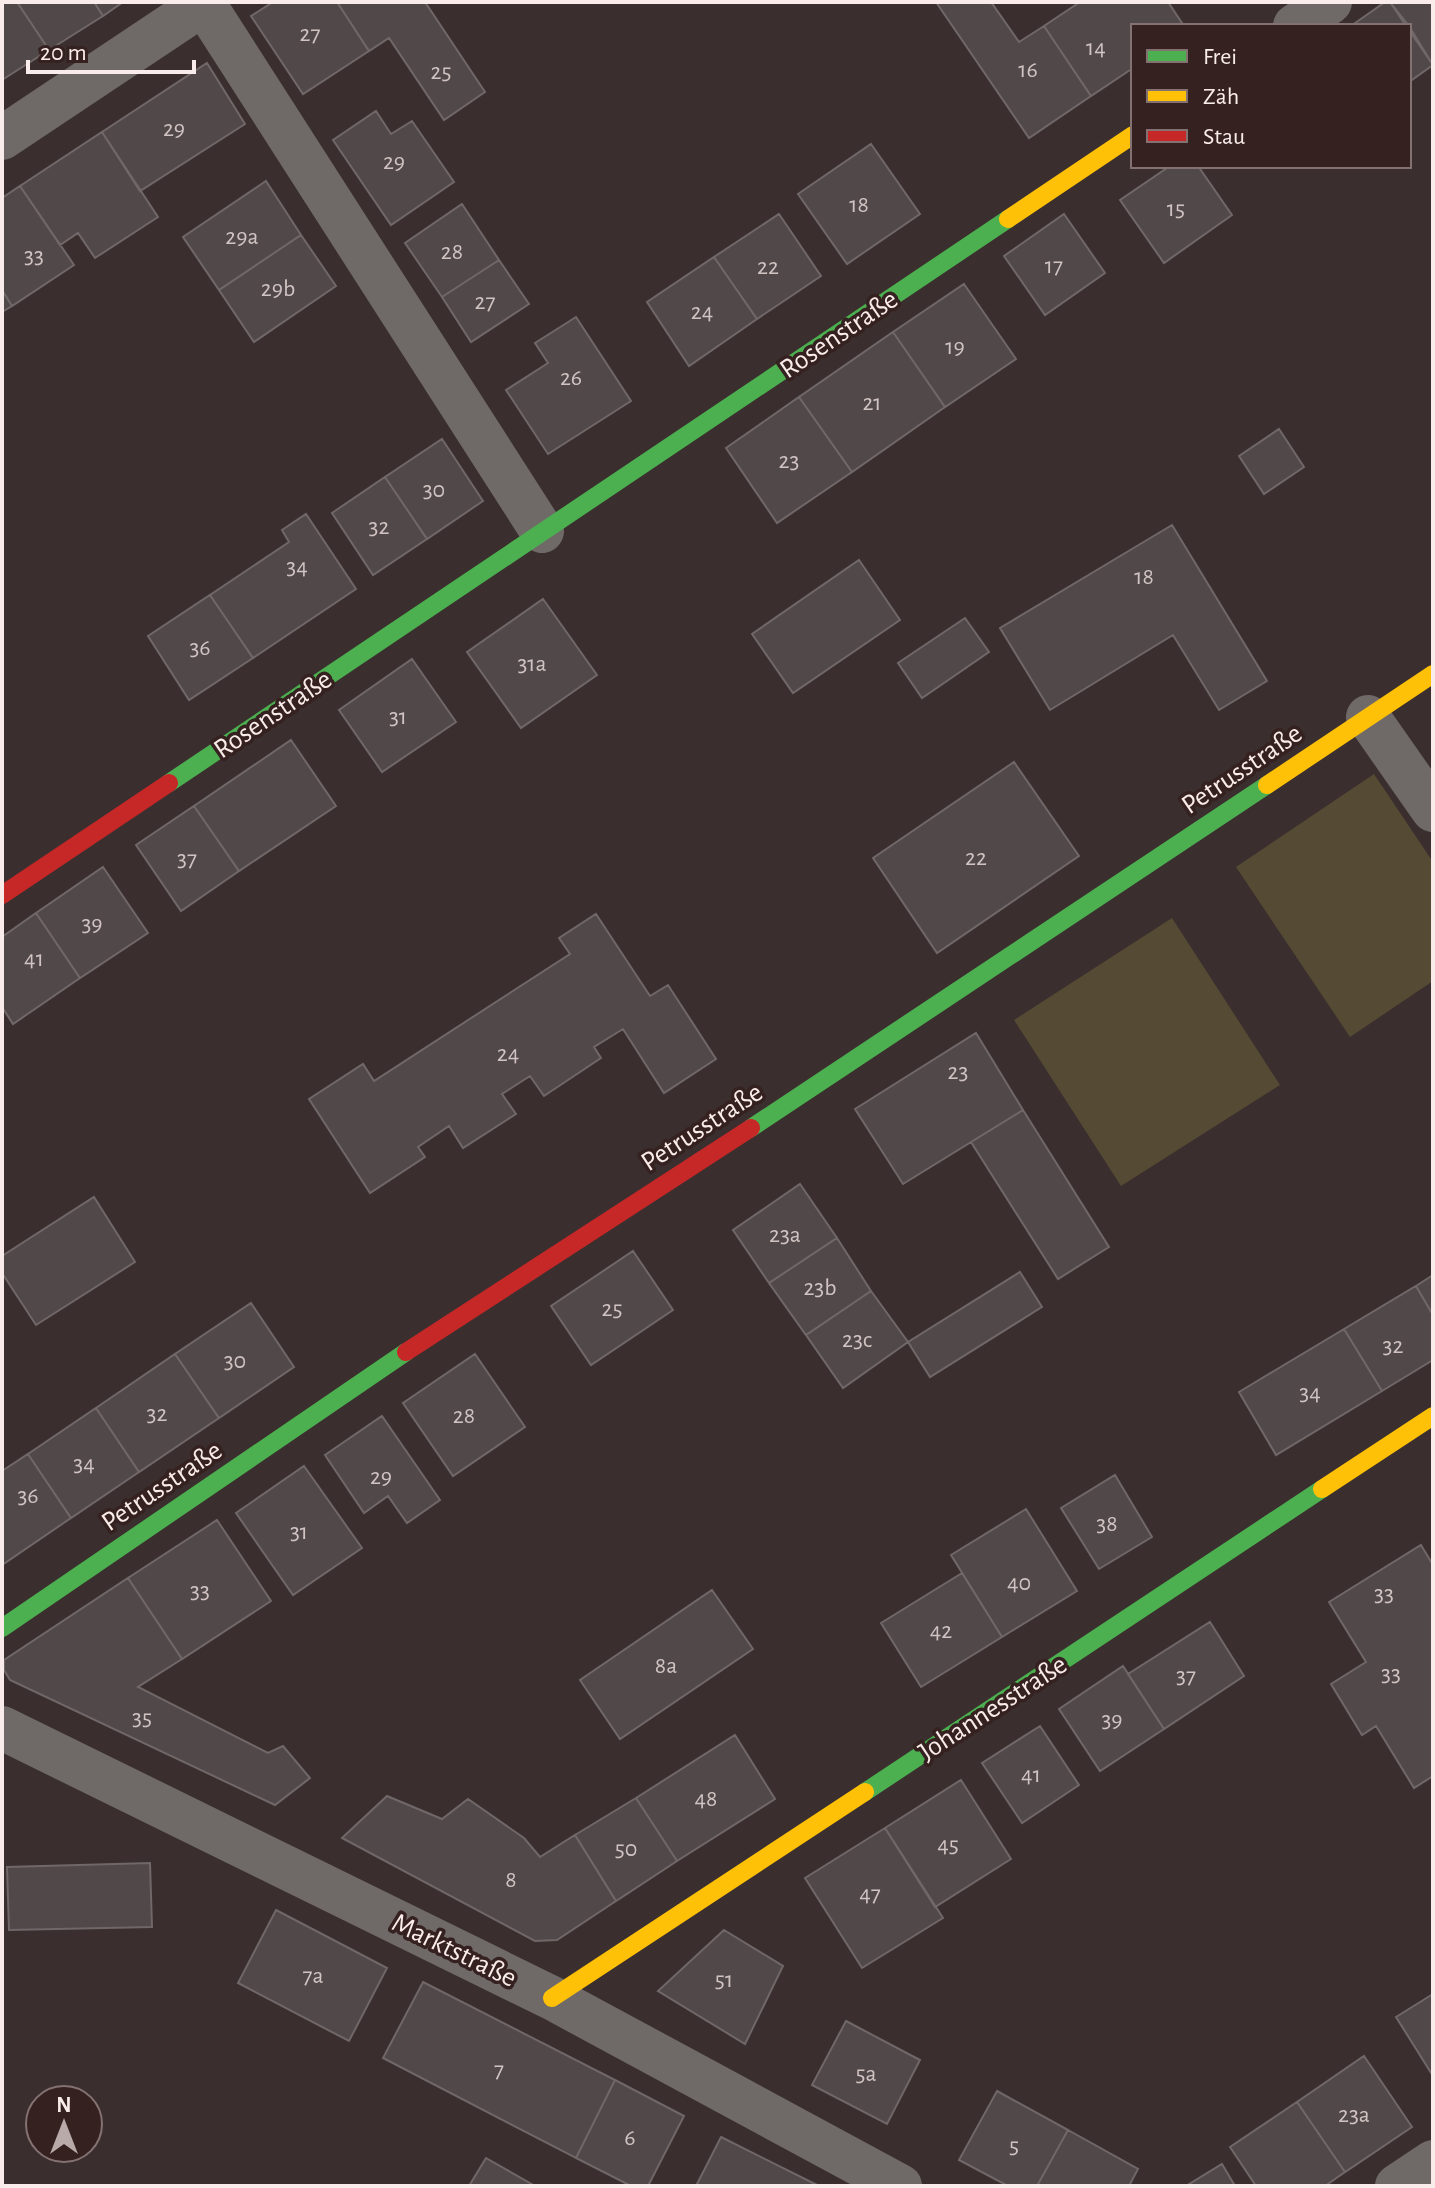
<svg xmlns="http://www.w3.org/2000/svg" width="1435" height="2188" font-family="'Alegreya Sans',sans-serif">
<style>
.green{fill:#554a33}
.building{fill:#514849;stroke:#706768;stroke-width:2}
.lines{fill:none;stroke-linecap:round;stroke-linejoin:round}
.street{stroke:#6f6a68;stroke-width:44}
.fast{stroke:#4caf50;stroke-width:18}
.slow{stroke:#ffc107;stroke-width:18}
.jam{stroke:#c62828;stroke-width:18}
.labels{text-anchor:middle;stroke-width:7;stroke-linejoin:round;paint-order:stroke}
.number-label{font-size:24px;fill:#d0c3c2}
.street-label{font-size:28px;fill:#faeceb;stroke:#342120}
</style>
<rect width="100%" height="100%" fill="#3a2f2e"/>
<!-- green -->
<path class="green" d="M 1374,774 L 1433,862 L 1433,981 L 1350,1037 L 1236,867 Z
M 1172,918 L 1280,1085 L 1121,1186 L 1014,1020 Z"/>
<!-- building -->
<path class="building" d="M 2,2 L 17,2 L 49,50 L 2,80 Z
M 17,2 L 94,2 L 103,16 L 49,50 Z
M 94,2 L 123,2 L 103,16 Z
M 273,2 L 337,2 L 369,51 L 303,94 L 251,16 Z
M 337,2 L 425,2 L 485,92 L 444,120 L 389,38 L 369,51 Z
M 936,2 L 991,2 L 1019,42 L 1044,26 L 1091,96 L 1029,138 Z
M 1080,2 L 1168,2 L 1184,26 L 1133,26 L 1133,68 L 1091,96 L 1044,26 Z
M 1385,2 L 1390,2 L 1406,26 L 1351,26 Z
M 1390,2 L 1433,2 L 1433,65 L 1409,26 Z
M 1409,30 L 1433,65 L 1409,82 Z
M 207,63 L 245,124 L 140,191 L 102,132 Z
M 376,111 L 391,134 L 412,121 L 454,182 L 391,225 L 333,140 Z
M 102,132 L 158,217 L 95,258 L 78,233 L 60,245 L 20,186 Z
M 871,144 L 920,214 L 847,264 L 798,194 Z
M 1170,166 L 1198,166 L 1232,215 L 1164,263 L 1120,200 Z
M 266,181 L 301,235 L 219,290 L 183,237 Z
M 20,186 L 74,265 L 12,306 L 2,290 L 2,198 Z
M 462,204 L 499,260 L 442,297 L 405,243 Z
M 779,214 L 821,276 L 757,319 L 714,257 Z
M 1064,214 L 1105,273 L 1045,315 L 1004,256 Z
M 301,235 L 336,286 L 254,342 L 219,290 Z
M 714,257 L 757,319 L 689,366 L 647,302 Z
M 499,260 L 529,304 L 471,342 L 442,297 Z
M 964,284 L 1016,359 L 945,407 L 893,332 Z
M 2,290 L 12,306 L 2,312 Z
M 576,317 L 631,401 L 548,454 L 506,390 L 548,363 L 535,343 Z
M 893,332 L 945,407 L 852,472 L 799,397 Z
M 799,397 L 852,472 L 777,523 L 726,448 Z
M 1279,429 L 1304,467 L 1264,494 L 1239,456 Z
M 442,439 L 483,501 L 427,539 L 385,477 Z
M 385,477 L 427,539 L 373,575 L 332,513 Z
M 306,514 L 356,589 L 253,658 L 210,595 L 289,542 L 282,530 Z
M 1172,525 L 1267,681 L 1219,710 L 1173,635 L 1050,710 L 1000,628 Z
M 859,560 L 900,620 L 793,693 L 752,634 Z
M 210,595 L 253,658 L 189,700 L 148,636 Z
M 543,599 L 597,675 L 521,728 L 467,652 Z
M 965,618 L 989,652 L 922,698 L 898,663 Z
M 412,659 L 456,722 L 382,772 L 339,710 Z
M 291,740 L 336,806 L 239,871 L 194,806 Z
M 1014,762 L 1079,856 L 937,953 L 873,858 Z
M 194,806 L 239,871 L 181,911 L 136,845 Z
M 103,867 L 148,933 L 80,978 L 36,913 Z
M 36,913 L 80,978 L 13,1024 L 2,1007 L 2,937 Z
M 596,914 L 650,996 L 668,985 L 716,1059 L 664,1093 L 623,1029 L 594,1047 L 601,1058 L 544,1096 L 530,1076 L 502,1094 L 516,1114 L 463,1148 L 449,1126 L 418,1147 L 425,1157 L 370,1193 L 309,1099 L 363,1064 L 374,1081 L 570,954 L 559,938 Z
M 976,1033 L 1023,1110 L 903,1184 L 855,1109 Z
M 1023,1110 L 1109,1247 L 1058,1279 L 971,1142 Z
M 800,1184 L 837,1238 L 769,1283 L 733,1230 Z
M 94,1197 L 135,1262 L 36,1325 L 2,1273 L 2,1256 Z
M 837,1238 L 871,1291 L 806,1335 L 769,1283 Z
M 633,1251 L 673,1310 L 591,1365 L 551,1306 Z
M 1020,1272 L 1042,1307 L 930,1377 L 908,1342 Z
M 1433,1275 L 1433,1315 L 1416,1286 Z
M 1416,1286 L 1433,1315 L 1433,1360 L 1382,1391 L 1344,1329 Z
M 871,1291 L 908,1342 L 843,1388 L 806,1335 Z
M 251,1303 L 294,1367 L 219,1418 L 175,1354 Z
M 1344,1329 L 1382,1391 L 1276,1455 L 1239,1392 Z
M 175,1354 L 219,1418 L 139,1472 L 96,1408 Z
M 475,1354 L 525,1427 L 453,1476 L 403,1403 Z
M 96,1408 L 139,1472 L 71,1518 L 28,1454 Z
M 382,1416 L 440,1500 L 407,1523 L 388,1496 L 364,1513 L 325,1455 Z
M 28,1454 L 71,1518 L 2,1565 L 2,1471 Z
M 304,1466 L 362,1548 L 293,1595 L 236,1513 Z
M 1115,1475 L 1152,1537 L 1099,1569 L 1061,1508 Z
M 1026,1509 L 1077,1591 L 1002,1637 L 951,1555 Z
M 217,1520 L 271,1601 L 182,1659 L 128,1578 Z
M 1421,1545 L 1433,1565 L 1433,1776 L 1414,1788 L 1376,1726 L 1362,1735 L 1331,1684 L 1366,1662 L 1329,1602 Z
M 962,1573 L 1002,1637 L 921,1687 L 881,1623 Z
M 128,1578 L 182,1659 L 138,1687 L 268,1753 L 283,1746 L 310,1778 L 275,1805 L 10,1680 L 4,1670 L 4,1660 Z
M 712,1590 L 753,1649 L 620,1739 L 580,1680 Z
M 1210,1622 L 1244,1676 L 1164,1729 L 1128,1674 Z
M 1123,1666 L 1164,1729 L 1100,1771 L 1059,1709 Z
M 1040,1726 L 1079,1785 L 1022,1823 L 982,1763 Z
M 735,1735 L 775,1799 L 677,1861 L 636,1798 Z
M 961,1780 L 1011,1859 L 935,1907 L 885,1828 Z
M 387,1796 L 442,1819 L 468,1799 L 524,1838 L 540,1857 L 575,1835 L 616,1901 L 557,1940 L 535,1941 L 342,1838 Z
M 636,1798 L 677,1861 L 616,1901 L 575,1835 Z
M 885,1828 L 943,1918 L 862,1968 L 805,1878 Z
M 150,1863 L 152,1927 L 9,1930 L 7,1867 Z
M 276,1910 L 387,1968 L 349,2041 L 238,1983 Z
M 724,1930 L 783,1966 L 745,2044 L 658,1991 Z
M 423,1982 L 615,2080 L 576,2158 L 383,2058 Z
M 1433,1994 L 1433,2076 L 1396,2017 Z
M 846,2021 L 920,2060 L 887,2124 L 812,2085 Z
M 1364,2056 L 1412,2127 L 1345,2172 L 1297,2102 Z
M 615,2080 L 684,2116 L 648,2186 L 631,2186 L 576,2158 Z
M 997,2091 L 1068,2130 L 1037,2186 L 1008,2186 L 959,2160 Z
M 1297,2102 L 1345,2172 L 1325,2186 L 1256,2186 L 1230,2147 Z
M 1068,2130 L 1138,2169 L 1129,2186 L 1037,2186 Z
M 721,2137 L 819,2186 L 696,2186 Z
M 486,2158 L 535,2186 L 469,2186 Z
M 1222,2164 L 1235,2186 L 1186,2186 Z"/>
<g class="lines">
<!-- street -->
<path class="street" d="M 204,4 L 542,531
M 1295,26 L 1330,2
M 2,138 L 206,2
M 1368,717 L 1433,810
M 2,1728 L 552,1998 L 900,2186
M 1397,2186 L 1433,2162"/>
<!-- fast -->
<path class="fast" d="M 169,783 L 1008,219
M 751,1128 L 1267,785
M 2,1628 L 406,1352
M 865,1792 L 1322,1489"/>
<!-- slow -->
<path class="slow" d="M 1008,219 L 1133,135
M 1267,785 L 1433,674
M 1322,1489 L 1433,1416
M 552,1998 L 865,1792"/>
<!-- jam -->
<path class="jam" d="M 2,895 L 169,783
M 406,1352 L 751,1128"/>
</g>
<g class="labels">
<!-- number labels -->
<g class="number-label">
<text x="310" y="41">27</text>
<text x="1096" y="55">14</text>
<text x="1028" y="77">16</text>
<text x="441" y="79">25</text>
<text x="174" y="136">29</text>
<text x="394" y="169">29</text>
<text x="859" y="212">18</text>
<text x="1176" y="216">15</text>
<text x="242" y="244">29a</text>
<text x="452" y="259">28</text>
<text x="34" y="263">33</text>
<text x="1054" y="273">17</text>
<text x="768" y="274">22</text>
<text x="278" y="296">29b</text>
<text x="485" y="309">27</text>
<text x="702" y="319">24</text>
<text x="955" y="354">19</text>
<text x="571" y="385">26</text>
<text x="872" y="410">21</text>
<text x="789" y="468">23</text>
<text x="434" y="497">30</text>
<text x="379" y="534">32</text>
<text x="297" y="574">34</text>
<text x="1144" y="584">18</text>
<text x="200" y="655">36</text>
<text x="532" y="671">31a</text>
<text x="398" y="724">31</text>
<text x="976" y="865">22</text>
<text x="187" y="866">37</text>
<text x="92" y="931">39</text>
<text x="34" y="966">41</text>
<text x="508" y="1061">24</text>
<text x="958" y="1079">23</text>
<text x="785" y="1242">23a</text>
<text x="820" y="1295">23b</text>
<text x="612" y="1316">25</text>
<text x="857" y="1347">23c</text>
<text x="1393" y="1353">32</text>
<text x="235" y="1368">30</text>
<text x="1310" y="1400">34</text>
<text x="157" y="1421">32</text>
<text x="464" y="1423">28</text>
<text x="84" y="1471">34</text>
<text x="381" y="1484">29</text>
<text x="28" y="1503">36</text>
<text x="1107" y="1531">38</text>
<text x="299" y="1539">31</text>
<text x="1019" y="1590">40</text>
<text x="200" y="1598">33</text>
<text x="1384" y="1601">33</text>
<text x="941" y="1638">42</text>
<text x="666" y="1673">8a</text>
<text x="1391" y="1681">33</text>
<text x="1186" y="1683">37</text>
<text x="142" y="1725">35</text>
<text x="1112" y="1727">39</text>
<text x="1031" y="1782">41</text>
<text x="706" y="1806">48</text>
<text x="948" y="1852">45</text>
<text x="626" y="1856">50</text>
<text x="511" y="1887">8</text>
<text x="870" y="1901">47</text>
<text x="313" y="1983">7a</text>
<text x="724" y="1987">51</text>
<text x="499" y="2077">7</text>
<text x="866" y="2081">5a</text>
<text x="1354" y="2122">23a</text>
<text x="630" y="2145">6</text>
<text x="1014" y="2153">5</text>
</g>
<!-- street labels -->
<g class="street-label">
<text transform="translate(838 333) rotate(-34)" y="10">Rosenstraße</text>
<text transform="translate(272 713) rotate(-34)" y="10">Rosenstraße</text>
<text transform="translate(1241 768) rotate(-34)" y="10">Petrusstraße</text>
<text transform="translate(701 1126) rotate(-33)" y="10">Petrusstraße</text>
<text transform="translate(161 1485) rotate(-34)" y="10">Petrusstraße</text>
<text transform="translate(992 1707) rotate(-33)" y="10">Johannesstraße</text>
<text transform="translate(455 1949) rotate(26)" y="10">Marktstraße</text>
</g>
</g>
<!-- border -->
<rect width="1435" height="2188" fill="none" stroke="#faeceb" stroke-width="8"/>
<!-- legend -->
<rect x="1131" y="24" width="280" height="144" fill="#342120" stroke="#837271" stroke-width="2"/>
<rect x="1147" y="50" width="40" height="12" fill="#4caf50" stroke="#837271" stroke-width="2"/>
<text x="1203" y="64" font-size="24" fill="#faeceb">Frei</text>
<rect x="1147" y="90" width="40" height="12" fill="#ffc107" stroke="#837271" stroke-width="2"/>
<text x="1203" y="104" font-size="24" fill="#faeceb">Zäh</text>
<rect x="1147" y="130" width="40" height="12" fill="#c62828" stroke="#837271" stroke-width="2"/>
<text x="1203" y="144" font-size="24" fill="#faeceb">Stau</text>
<!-- north arrow -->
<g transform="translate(64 2124)"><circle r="38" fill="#342120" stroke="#837271" stroke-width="2"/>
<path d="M0-6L14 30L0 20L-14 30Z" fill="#b7aaa9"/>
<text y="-12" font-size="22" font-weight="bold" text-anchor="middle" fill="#faeceb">N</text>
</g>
<!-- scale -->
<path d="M28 60v12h166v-12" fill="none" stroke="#faeceb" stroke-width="4"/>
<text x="40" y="60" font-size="24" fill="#faeceb" stroke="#342120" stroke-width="6" paint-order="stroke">20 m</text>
</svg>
